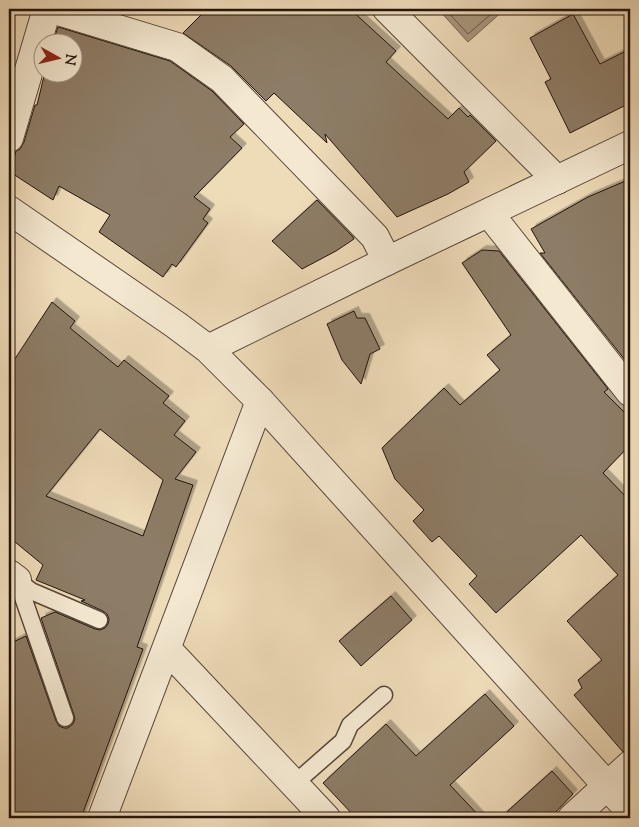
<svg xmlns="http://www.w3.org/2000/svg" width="639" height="827" font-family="'Sorts Mill Goudy',serif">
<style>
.water{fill:#a9977e;stroke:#736351}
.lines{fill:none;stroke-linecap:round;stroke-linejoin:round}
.shore{stroke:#665646;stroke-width:1}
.building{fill:#8d7b66;stroke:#23140d;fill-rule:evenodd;filter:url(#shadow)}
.service-casing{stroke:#564638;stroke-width:19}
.minor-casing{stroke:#564638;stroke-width:30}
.tertiary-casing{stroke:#564638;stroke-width:30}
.service{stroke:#f4e8d1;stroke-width:16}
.minor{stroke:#f4e8d1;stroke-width:28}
.tertiary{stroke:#f4e8d1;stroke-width:28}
</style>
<defs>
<filter id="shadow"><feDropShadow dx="4.5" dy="-4.5" stdDeviation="0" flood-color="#0004"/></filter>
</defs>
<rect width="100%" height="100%" fill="#eedbb8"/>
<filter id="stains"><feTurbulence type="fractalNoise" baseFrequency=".004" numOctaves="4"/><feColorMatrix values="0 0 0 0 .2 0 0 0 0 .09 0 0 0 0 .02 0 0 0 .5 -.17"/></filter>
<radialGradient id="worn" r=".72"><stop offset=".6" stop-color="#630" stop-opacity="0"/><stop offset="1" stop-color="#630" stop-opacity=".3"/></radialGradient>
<!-- water -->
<path class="water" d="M 438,9 L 505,9 L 468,42 Z"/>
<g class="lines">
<!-- shore -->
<path class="shore" d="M 445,9 L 468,34 L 497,9"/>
</g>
<!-- building -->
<path class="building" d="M 207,9 L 350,9 L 396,51 L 386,62 L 448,119 L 459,108 L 468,117 L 470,115 L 496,141 L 464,172 L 469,182 L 448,194 L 397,217 L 325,134 L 327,143 L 274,93 L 266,101 L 231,66 L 183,33 Z
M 573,14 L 600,64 L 630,49 L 630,103 L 570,133 L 545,82 L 551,79 L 530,38 Z
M 58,27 L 170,61 L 212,91 L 244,124 L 230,137 L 242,148 L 194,197 L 210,209 L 203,219 L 208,223 L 176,267 L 172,264 L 163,277 L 99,232 L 110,215 L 59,186 L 53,200 L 10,172 L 16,151 L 20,149 L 24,142 L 35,105 L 37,105 L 45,72 L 72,72 L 72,42 L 53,42 Z
M 630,179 L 630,359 L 625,360 L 540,253 L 545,253 L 531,229 L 588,197 Z
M 317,200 L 353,237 L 354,239 L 336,251 L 302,269 L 272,241 Z
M 482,250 L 499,251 L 608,389 L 604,392 L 630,418 L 630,445 L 603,473 L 630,501 L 630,750 L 623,752 L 574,695 L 582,688 L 578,680 L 602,660 L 567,621 L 618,575 L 581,535 L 496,613 L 469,584 L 477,576 L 439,536 L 432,542 L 413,521 L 424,510 L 395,479 L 382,448 L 444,388 L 460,405 L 500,370 L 487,355 L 511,335 L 462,263 Z
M 52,302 L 75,321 L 70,328 L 118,367 L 124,360 L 169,396 L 163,403 L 185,421 L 174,435 L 196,452 L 175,479 L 193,485 L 137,647 L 143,649 L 81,818 L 9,818 L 9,644 L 26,636 L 56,721 L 59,726 L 64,728 L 68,728 L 73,724 L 75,719 L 74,715 L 41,618 L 55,612 L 95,629 L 100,630 L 105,628 L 108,624 L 109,619 L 107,614 L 103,611 L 81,601 L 85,600 L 36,580 L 43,565 L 9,537 L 9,368 ZM 100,429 L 163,480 L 143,536 L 46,496 Z
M 354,311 L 357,318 L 365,318 L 380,349 L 370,354 L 361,384 L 342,360 L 327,324 Z
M 391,596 L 412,620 L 361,666 L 339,641 Z
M 485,694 L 514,726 L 450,785 L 481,818 L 356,818 L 323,783 L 386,724 L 416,756 Z
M 552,771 L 573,794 L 550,818 L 500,818 Z"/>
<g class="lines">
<!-- service casing -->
<g class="service-casing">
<path id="service" d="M 17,580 L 65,718
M 17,580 L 31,591 L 99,620
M 294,784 L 343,741 L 350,725 L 384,695"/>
</g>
<!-- minor casing -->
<g class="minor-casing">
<path id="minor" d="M 52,9 L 177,47 L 222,79 L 375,237 L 387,261
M 387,9 L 557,180
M 9,138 L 47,9
M 489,213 L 630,392
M 9,574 L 17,580
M 167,649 L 326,818
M 102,818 L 260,401
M 572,818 L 630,765"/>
</g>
<!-- tertiary casing -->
<g class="tertiary-casing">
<path id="tertiary" d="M 9,210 L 176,325 L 208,349 L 260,401 L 630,811
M 208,349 L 387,261 L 630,145"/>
</g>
<!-- service -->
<use href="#service" class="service"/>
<!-- minor -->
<use href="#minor" class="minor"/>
<!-- tertiary -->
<use href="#tertiary" class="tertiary"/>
</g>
<!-- margin -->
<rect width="639" height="827" fill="none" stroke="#eedbb8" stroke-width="30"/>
<rect x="10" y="10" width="619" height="807" fill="none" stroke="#23140d" stroke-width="2.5"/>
<rect x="15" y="15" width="609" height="797" fill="none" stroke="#23140d"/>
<!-- north arrow -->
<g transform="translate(58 58) rotate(98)"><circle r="24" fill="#f4e8d1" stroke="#a09383"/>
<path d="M0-4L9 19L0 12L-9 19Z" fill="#8f2418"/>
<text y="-8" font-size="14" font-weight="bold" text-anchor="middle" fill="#23140d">N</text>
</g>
<rect width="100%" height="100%" filter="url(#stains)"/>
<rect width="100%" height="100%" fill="url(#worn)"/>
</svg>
